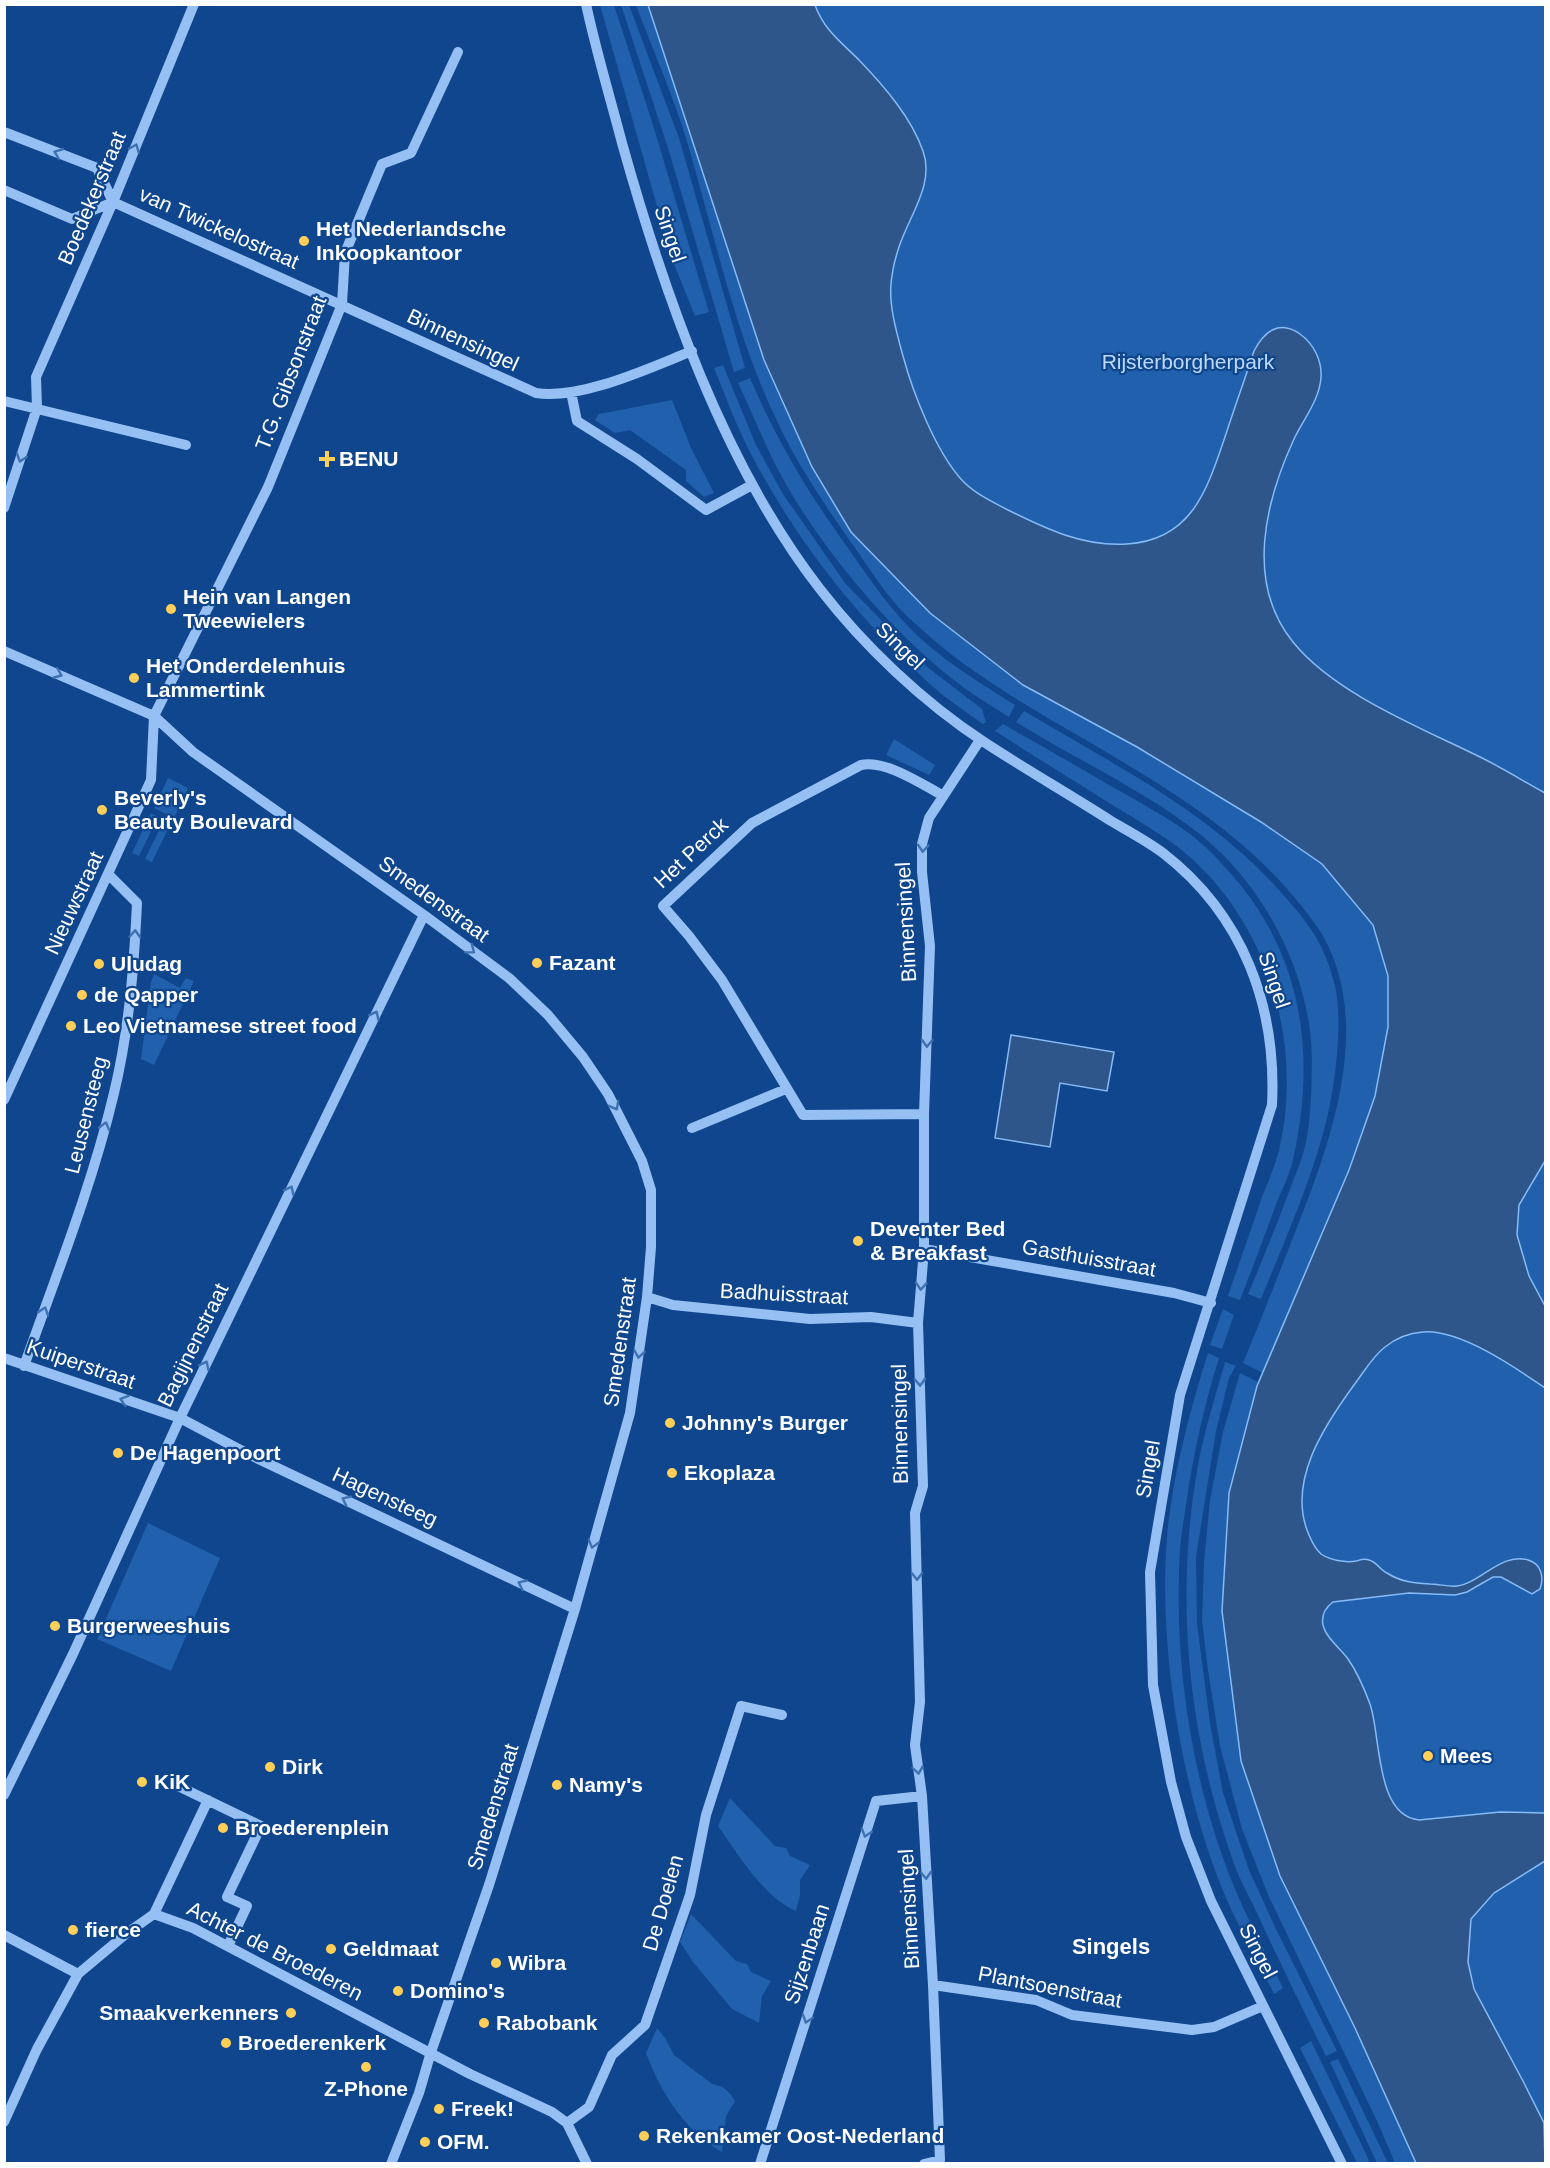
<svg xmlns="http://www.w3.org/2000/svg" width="1550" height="2168" font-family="Arial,sans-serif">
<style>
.green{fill:#2060ad}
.water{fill:#2e568b;stroke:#87bbf7;stroke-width:1.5}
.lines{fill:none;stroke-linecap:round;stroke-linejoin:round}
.minor{stroke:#96c0f3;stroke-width:10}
.oneway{stroke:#3e71b1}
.poi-dot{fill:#ffcf58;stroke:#0f468d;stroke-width:2}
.labels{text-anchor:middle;stroke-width:4.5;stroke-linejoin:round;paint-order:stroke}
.street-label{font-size:21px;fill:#fff;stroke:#0f468d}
.poi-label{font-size:21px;font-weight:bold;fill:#fff;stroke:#0f468d;text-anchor:start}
.park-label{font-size:21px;fill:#bddafe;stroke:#0f468d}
.neighbourhood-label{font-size:22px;font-weight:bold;fill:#fff;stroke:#0f468d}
</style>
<rect width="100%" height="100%" fill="#0f468d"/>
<!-- green -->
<path class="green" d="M 600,5 L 614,5 L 653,125 L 709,312 L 695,316 L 672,259 Z
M 621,5 L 629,5 L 679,138 L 745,368 L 734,372 L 668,148 Z
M 636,5 L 1545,5 L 1545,2163 L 1395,2163 L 1377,2121 L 1269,1897 L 1242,1829 L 1220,1746 L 1207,1664 L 1202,1620 L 1204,1562 L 1210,1500 L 1223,1432 L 1240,1373 L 1258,1382 L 1263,1373 L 1243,1363 C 1260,1322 1276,1281 1292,1240 C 1328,1149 1375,1029 1323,936 C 1313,919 1300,904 1288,890 C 1234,828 1165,787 1096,746 C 1041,714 985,683 936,642 C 922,629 906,617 894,602 C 878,583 865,562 850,541 C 823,502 797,464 777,421 C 735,334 715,237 688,145 C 674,97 653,51 636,5 Z
M 723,365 L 756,445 L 783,494 L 845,583 L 926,666 L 982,709 L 986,722 L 983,724 C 966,712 948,700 932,686 C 859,620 798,543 752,456 C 737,428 726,397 714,368 Z
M 750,378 C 778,443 809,494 850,551 C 871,581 892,612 919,637 C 948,664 982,684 1015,705 L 1009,717 C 994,707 978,698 963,687 C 890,633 812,539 772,458 C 760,433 750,408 738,383 Z
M 672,400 L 691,448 L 714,493 L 704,497 L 686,481 L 686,470 L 630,430 L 615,433 L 595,420 L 599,414 Z
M 1024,711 C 1113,764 1208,811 1278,889 C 1307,921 1325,943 1335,986 C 1344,1024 1334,1096 1323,1134 C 1307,1191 1283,1245 1261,1299 L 1248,1294 C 1263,1259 1277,1224 1290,1189 C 1295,1175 1302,1160 1305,1146 C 1309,1130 1310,1113 1311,1096 C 1312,1072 1313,1048 1309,1024 C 1298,953 1258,881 1201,835 C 1144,790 1077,760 1016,722 Z
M 1003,724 C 1038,744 1074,764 1109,785 C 1136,800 1165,816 1190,834 C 1206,846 1220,861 1232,875 C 1304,957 1316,1057 1293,1160 C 1289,1176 1281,1192 1275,1207 C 1264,1238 1252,1269 1240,1300 L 1228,1296 C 1239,1263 1251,1230 1262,1197 C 1268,1182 1275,1166 1279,1150 C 1303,1048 1271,931 1192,859 C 1169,838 1140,822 1114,806 C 1074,781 1034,756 995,731 Z
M 894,739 L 935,765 L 929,775 L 886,755 Z
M 168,778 L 188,788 L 174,818 L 154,808 Z
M 151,813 L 158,817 L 139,856 L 132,853 Z
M 164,820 L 171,823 L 152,862 L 145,859 Z
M 154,974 L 180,988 L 186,978 L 194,981 L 154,1065 L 141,1059 L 151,982 Z
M 1223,1309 L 1234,1315 L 1222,1349 L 1210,1345 Z
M 1208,1353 L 1219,1358 C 1204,1406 1193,1455 1186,1505 C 1184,1520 1181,1535 1180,1550 C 1173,1663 1192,1785 1235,1889 C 1249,1923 1267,1955 1283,1988 L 1274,1994 C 1260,1965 1244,1937 1231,1909 C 1182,1803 1156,1641 1168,1526 C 1175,1466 1190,1410 1208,1353 Z
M 1225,1362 L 1236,1366 L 1229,1378 L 1216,1431 L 1196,1557 L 1197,1624 L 1210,1723 L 1223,1793 L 1249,1870 L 1276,1929 L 1337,2051 L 1326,2056 C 1302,2008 1279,1961 1257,1913 C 1248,1894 1237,1875 1231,1855 C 1188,1733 1175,1599 1197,1471 C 1203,1434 1215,1398 1225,1362 Z
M 148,1523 L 220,1558 L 171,1671 L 97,1639 Z
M 730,1798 L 775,1846 L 786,1848 L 790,1856 L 810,1865 L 800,1880 L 800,1895 L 796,1911 C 764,1898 737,1853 718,1826 Z
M 691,1914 L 736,1961 L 747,1964 L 751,1972 L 771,1981 L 762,1996 L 759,2023 L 732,2009 L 693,1962 L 680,1942 Z
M 657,2028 L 665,2038 L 674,2055 L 712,2084 C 723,2086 730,2091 735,2101 L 726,2116 L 722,2152 C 684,2130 661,2093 646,2053 Z
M 1311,2041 L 1367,2156 L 1370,2163 L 1357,2163 L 1300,2048 Z
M 1338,2059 L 1388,2163 L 1377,2163 L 1330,2062 Z"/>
<!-- water -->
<path class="water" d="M 648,5 L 815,5 C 824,30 841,42 859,60 C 884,86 911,117 923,151 C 935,184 909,216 899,247 C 895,259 892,272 891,284 C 889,307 897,334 903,356 C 913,393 935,449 960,478 C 973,493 991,501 1008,510 C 1046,529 1084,547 1127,544 C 1194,540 1208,486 1226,434 C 1235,406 1245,379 1254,351 C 1264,332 1279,319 1300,334 C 1314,344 1322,361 1321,377 C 1320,399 1303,420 1294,439 C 1265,502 1245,583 1293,642 C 1334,693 1419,727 1478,756 C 1501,767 1523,781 1545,793 L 1545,1161 L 1519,1205 L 1517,1235 L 1529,1276 L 1545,1306 L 1545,1388 C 1516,1368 1460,1329 1423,1332 C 1409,1333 1396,1338 1385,1347 C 1372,1357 1364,1372 1354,1385 C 1324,1426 1286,1483 1309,1535 C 1312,1542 1315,1549 1321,1554 C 1330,1560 1345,1563 1356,1561 C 1360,1560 1364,1558 1369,1560 C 1377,1562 1380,1570 1387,1573 C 1401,1582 1414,1583 1430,1584 C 1439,1584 1449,1587 1457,1586 C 1481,1583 1501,1552 1528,1560 C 1542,1564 1544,1578 1540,1589 L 1532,1594 L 1501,1577 L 1493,1577 L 1467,1592 L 1455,1595 L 1409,1593 L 1333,1602 C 1325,1608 1321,1615 1323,1625 C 1326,1638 1341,1649 1348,1659 C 1358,1673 1364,1688 1370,1704 C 1381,1735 1375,1816 1419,1820 L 1500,1812 L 1545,1813 L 1545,1861 L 1494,1893 L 1471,1919 L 1468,1962 L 1474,1989 L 1524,2083 L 1544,2123 L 1545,2163 L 1416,2163 L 1355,2028 L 1280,1876 L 1241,1761 L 1222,1611 L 1229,1493 L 1257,1386 L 1349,1170 L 1375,1096 L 1388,1027 L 1388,976 L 1373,925 L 1322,864 L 1261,822 L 1137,747 L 1023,685 L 930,613 L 851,532 L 812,467 L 764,360 Z
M 1011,1035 L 1114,1052 L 1107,1091 L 1060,1083 L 1050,1147 L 995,1138 Z"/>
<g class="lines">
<!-- minor -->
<path class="minor" d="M 586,4 C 596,51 610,97 622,143 C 664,293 723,464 820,589 C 864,646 923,702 984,742 C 1025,769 1069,794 1111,821 C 1128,831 1147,841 1163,853 C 1243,915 1277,1006 1272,1105 L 1180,1395 L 1150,1572 L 1153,1685 L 1171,1782 L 1186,1837 L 1211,1901 L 1342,2164
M 4,132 L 97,168 L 113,202 L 536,393 C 581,400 649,368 692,351
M 4,190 L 72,219 L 113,202
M 571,392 L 577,421 L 637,459 L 706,510 L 752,485
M 4,401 L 186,445
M 4,508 L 37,408 L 36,377 L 113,202 L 194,4
M 4,651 L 154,716 L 193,752 L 424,915 L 509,978 L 548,1015 L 583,1057 L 608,1094 L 642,1161 L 651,1190 L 651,1247 L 647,1297 L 630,1413 L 575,1609 L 489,1885 L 431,2052 L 419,2093 L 391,2164
M 4,1100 L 151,780 L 154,716 L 268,487 L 342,304 L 345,253 L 382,164 L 411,153 L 458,52
M 924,1114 L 803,1115 L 722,980 L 689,936 L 663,906 L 752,823 L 861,765 C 886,760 920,783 942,795
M 692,1128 L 786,1089
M 924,1249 L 1174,1293 L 1211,1303
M 647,1297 L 673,1305 L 810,1319 L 871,1317 L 918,1323
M 4,1358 L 180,1418 L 248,1454 L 575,1609
M 24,1366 C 56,1276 92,1186 114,1093 C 129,1031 134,967 137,903 L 109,875
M 178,1786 L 261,1826 L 227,1897 L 247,1906 L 228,1946
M 4,1795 L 73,1654 L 180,1418 L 424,915
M 154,1914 L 193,1928 L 470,2074 L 552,2112 L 567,2123 L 587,2164
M 154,1914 L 208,1800
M 4,1935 L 78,1974
M 933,1985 L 1036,2000 L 1072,2015 L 1192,2030 L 1214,2027 L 1263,2006
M 4,2122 L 37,2049 L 78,1974 L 127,1933 L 154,1914
M 567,2123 L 589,2107 L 612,2055 L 645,2025 L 690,1895 L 706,1815 L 741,1706 L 782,1715
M 760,2164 L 876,1801 L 922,1796
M 924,2164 L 940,2160 L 933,1985 L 922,1796 L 915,1745 L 920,1702 L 915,1513 L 923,1486 L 918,1323 L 924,1249 L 924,1114 L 930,946 L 922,872 L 922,844 L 929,818 L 980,740"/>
</g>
<!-- one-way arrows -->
<defs><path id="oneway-chevron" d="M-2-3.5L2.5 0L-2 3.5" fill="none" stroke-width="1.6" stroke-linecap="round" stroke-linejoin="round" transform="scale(1.5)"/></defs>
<g class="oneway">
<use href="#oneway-chevron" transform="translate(135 148) rotate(-68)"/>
<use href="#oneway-chevron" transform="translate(58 153) rotate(-158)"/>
<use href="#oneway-chevron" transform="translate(21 458) rotate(108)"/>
<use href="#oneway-chevron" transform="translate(58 674) rotate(23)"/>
<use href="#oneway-chevron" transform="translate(923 848) rotate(94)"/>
<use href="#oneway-chevron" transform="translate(135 934) rotate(-87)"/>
<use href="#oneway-chevron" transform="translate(471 950) rotate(37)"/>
<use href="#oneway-chevron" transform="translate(375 1015) rotate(-64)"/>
<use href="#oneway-chevron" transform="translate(927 1043) rotate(92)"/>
<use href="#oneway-chevron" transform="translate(615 1106) rotate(62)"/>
<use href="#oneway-chevron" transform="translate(105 1126) rotate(-74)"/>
<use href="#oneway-chevron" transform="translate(290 1190) rotate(-64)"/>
<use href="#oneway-chevron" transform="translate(921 1286) rotate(94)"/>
<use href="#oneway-chevron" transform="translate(44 1311) rotate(-71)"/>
<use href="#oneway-chevron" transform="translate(639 1354) rotate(99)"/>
<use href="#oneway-chevron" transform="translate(205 1365) rotate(-64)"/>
<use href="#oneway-chevron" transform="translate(920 1382) rotate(88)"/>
<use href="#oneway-chevron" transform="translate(124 1400) rotate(-162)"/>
<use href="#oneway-chevron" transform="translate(346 1500) rotate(-154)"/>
<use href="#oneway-chevron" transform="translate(593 1544) rotate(106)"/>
<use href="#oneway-chevron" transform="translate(917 1576) rotate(89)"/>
<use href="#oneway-chevron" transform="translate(522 1584) rotate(-155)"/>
<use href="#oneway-chevron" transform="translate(918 1770) rotate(82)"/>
<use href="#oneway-chevron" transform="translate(866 1833) rotate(107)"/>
<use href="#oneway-chevron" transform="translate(926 1875) rotate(87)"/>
<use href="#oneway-chevron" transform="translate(807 2019) rotate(108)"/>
</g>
<!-- markers -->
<g class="poi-dot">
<circle cx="304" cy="241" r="6"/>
<path d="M324 450h6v6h6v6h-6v6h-6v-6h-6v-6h6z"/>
<circle cx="171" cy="609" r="6"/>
<circle cx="134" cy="678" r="6"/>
<circle cx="102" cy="810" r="6"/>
<circle cx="537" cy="963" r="6"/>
<circle cx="99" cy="964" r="6"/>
<circle cx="82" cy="995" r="6"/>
<circle cx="71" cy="1026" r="6"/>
<circle cx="858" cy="1241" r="6"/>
<circle cx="670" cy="1423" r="6"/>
<circle cx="118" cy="1453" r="6"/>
<circle cx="672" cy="1473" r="6"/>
<circle cx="55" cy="1626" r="6"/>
<circle cx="1428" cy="1756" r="6"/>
<circle cx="270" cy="1767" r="6"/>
<circle cx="142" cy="1782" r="6"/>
<circle cx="557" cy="1785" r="6"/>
<circle cx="223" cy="1828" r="6"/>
<circle cx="73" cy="1930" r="6"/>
<circle cx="331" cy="1949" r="6"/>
<circle cx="496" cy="1963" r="6"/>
<circle cx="398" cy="1991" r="6"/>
<circle cx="291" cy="2013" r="6"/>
<circle cx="484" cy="2023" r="6"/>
<circle cx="226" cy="2043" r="6"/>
<circle cx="366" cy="2067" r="6"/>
<circle cx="439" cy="2109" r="6"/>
<circle cx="644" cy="2136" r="6"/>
<circle cx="425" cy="2142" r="6"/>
</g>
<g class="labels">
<!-- street labels -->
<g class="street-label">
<text transform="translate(92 198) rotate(-67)" y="7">Boedekerstraat</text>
<text transform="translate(219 228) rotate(24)" y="7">van Twickelostraat</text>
<text transform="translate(670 234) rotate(71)" y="7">Singel</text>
<text transform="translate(463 340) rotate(25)" y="7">Binnensingel</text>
<text transform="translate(291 373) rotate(-69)" y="7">T.G. Gibsonstraat</text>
<text transform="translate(900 646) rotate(44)" y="7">Singel</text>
<text transform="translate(691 853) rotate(-43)" y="7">Het Perck</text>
<text transform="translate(434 899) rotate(36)" y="7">Smedenstraat</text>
<text transform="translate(74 903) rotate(-65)" y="7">Nieuwstraat</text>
<text transform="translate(906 922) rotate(-93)" y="7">Binnensingel</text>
<text transform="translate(1274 980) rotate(71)" y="7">Singel</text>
<text transform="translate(86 1115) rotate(-76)" y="7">Leusensteeg</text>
<text transform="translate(1089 1258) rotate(10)" y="7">Gasthuisstraat</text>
<text transform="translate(784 1294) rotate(3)" y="7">Badhuisstraat</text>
<text transform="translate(620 1342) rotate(-82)" y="7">Smedenstraat</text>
<text transform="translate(193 1345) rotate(-64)" y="7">Bagijnenstraat</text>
<text transform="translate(81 1364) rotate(19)" y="7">Kuiperstraat</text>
<text transform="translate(900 1424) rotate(-91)" y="7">Binnensingel</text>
<text transform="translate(1148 1469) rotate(-80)" y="7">Singel</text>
<text transform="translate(385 1497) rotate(25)" y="7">Hagensteeg</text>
<text transform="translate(493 1807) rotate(-73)" y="7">Smedenstraat</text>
<text transform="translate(663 1903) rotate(-74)" y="7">De Doelen</text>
<text transform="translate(909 1909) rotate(-93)" y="7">Binnensingel</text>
<text transform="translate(275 1951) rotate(27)" y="7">Achter de Broederen</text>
<text transform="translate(1258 1951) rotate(63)" y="7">Singel</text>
<text transform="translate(807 1954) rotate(-72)" y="7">Sijzenbaan</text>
<text transform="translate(1050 1987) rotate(11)" y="7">Plantsoenstraat</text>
</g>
<!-- poi labels -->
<g class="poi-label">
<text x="316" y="236">Het Nederlandsche<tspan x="316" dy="24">Inkoopkantoor</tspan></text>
<text x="339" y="466">BENU</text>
<text x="183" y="604">Hein van Langen<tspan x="183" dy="24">Tweewielers</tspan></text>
<text x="146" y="673">Het Onderdelenhuis<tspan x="146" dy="24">Lammertink</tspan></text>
<text x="114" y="805">Beverly's<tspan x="114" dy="24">Beauty Boulevard</tspan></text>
<text x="549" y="970">Fazant</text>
<text x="111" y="971">Uludag</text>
<text x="94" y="1002">de Qapper</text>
<text x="83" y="1033">Leo Vietnamese street food</text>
<text x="870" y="1236">Deventer Bed<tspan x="870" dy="24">&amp; Breakfast</tspan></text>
<text x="682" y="1430">Johnny's Burger</text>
<text x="130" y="1460">De Hagenpoort</text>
<text x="684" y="1480">Ekoplaza</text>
<text x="67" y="1633">Burgerweeshuis</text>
<text x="1440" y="1763">Mees</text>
<text x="282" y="1774">Dirk</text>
<text x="154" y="1789">KiK</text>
<text x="569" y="1792">Namy's</text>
<text x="235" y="1835">Broederenplein</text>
<text x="85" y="1937">fierce</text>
<text x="343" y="1956">Geldmaat</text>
<text x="508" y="1970">Wibra</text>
<text x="410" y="1998">Domino's</text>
<text x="279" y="2020" text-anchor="end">Smaakverkenners</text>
<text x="496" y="2030">Rabobank</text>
<text x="238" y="2050">Broederenkerk</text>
<text x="366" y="2096" text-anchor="middle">Z-Phone</text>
<text x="451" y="2116">Freek!</text>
<text x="656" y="2143">Rekenkamer Oost-Nederland</text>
<text x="437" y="2149">OFM.</text>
</g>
<!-- park labels -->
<g class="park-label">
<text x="1188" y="369">Rijsterborgherpark</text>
</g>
<!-- neighbourhood labels -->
<g class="neighbourhood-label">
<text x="1111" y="1954">Singels</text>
</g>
</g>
<!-- border -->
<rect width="1550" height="2168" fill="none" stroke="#ffffff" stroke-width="12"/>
</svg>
